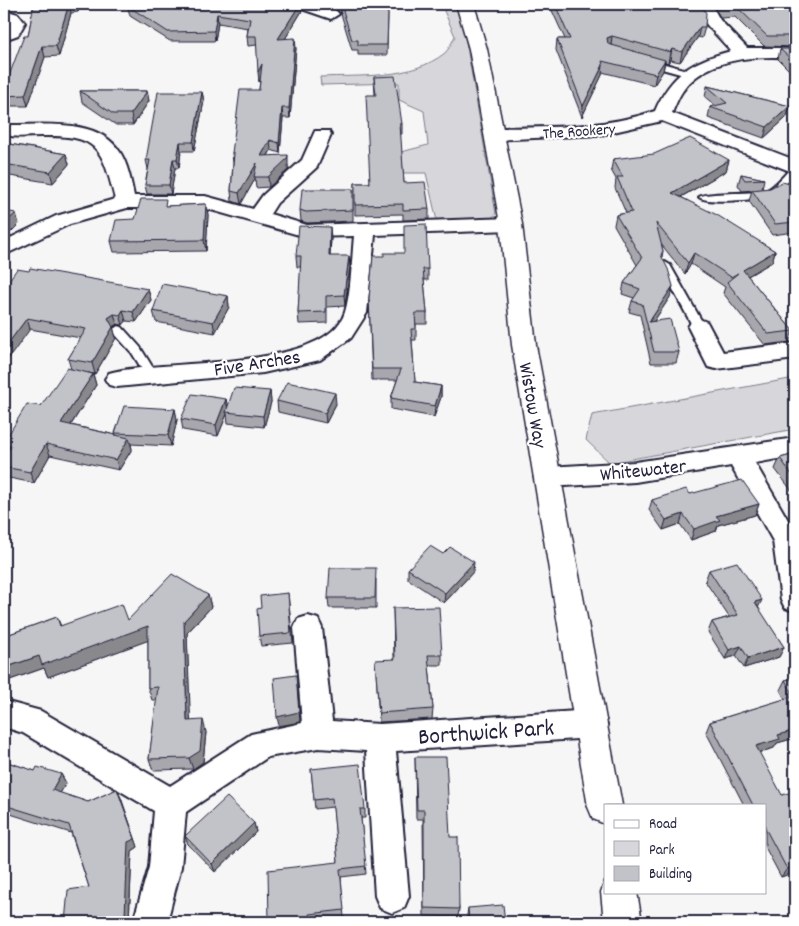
<svg xmlns="http://www.w3.org/2000/svg" width="799" height="926" font-family="Dekko,sans-serif">
<style>
.green{fill:#d7d7db;stroke:#7c7c8b}
.lines{fill:none;stroke-linecap:round;stroke-linejoin:round}
.service-casing{stroke:#22223b;stroke-width:4}
.minor-casing{stroke:#22223b;stroke-width:4}
.tertiary-casing{stroke:#22223b;stroke-width:3}
.service{fill:#fff;fill-rule:evenodd}
.minor{fill:#fff;fill-rule:evenodd}
.tertiary{fill:#fff;fill-rule:evenodd}
.wall{fill:#a7a7ad;stroke:#22223b}
.shaded-wall{fill:#88888d;stroke:#22223b}
.building{fill:#c2c2c9;stroke:#22223b}
.labels{text-anchor:middle;stroke-width:4.5;stroke-linejoin:round;paint-order:stroke}
.far-street-label{font-size:16px;fill:#22223b;stroke:#fff}
.street-label{font-size:20px;fill:#22223b;stroke:#fff}
.near-street-label{font-size:24px;fill:#22223b;stroke:#fff}
</style>
<rect width="100%" height="100%" fill="#f6f6f7"/>
<filter id="ink" filterUnits="userSpaceOnUse"><feTurbulence type="fractalNoise" baseFrequency=".02" numOctaves="2"/><feDisplacementMap in="SourceGraphic" scale="10" xChannelSelector="R" yChannelSelector="G"/><feConvolveMatrix kernelMatrix="1 2 1 2 8 2 1 2 1" color-interpolation-filters="sRGB"/></filter>
<g filter="url(#ink)">
<!-- green -->
<path class="green" d="M 441,4 L 456,4 L 463,24 L 496,214 L 489,220 L 437,221 L 426,173 L 402,173 L 401,152 L 428,145 L 424,111 L 399,100 L 399,83 L 321,85 L 320,77 C 360,75 411,80 445,53 C 449,49 452,42 455,36 Z
M 795,378 L 795,429 L 610,463 L 586,440 L 592,415 Z"/>
<g class="lines">
<!-- service casing -->
<g class="service-casing">
<path id="service" d="M 647,59 L 694,72 L 695,74 L 691,77 L 644,64 L 643,62 Z
M 795,166 L 795,174 C 789,180 780,192 772,195 C 761,200 707,204 699,197 C 705,192 752,194 765,191 C 774,188 785,174 792,167 Z
M 665,262 L 670,265 L 705,327 L 703,330 L 695,330 L 693,327 L 660,265 Z
M 118,326 L 122,327 L 140,347 L 158,376 L 156,379 L 148,379 L 132,353 L 114,333 L 112,330 Z"/>
</g>
<!-- minor casing -->
<g class="minor-casing">
<path id="minor" d="M 294,4 C 307,3 330,2 339,14 L 331,19 L 296,7 Z
M 695,4 L 711,4 L 720,20 L 747,48 L 795,48 L 795,58 C 758,55 705,57 682,92 C 678,98 675,106 672,113 L 795,160 L 795,173 L 662,121 L 600,135 L 494,140 L 487,138 L 485,134 L 487,130 L 494,128 C 548,127 602,129 655,111 C 671,74 692,61 731,51 L 707,25 Z
M 4,10 L 18,14 L 25,23 L 18,35 L 4,40 L 4,29 L 9,23 L 4,20 Z
M 12,125 C 47,125 98,118 120,152 C 128,165 131,181 134,196 L 205,196 L 253,209 L 263,195 L 302,160 L 315,131 L 329,131 L 331,135 L 317,167 L 277,203 L 270,214 L 307,225 L 511,218 L 518,220 L 521,224 L 518,228 L 511,230 L 375,235 L 367,313 L 351,338 L 320,360 L 263,373 L 117,387 L 109,385 L 105,379 L 109,373 C 161,358 326,373 345,312 C 351,293 352,256 354,236 L 306,237 L 204,208 L 127,208 L 70,224 L 4,255 L 4,241 L 56,216 L 115,199 C 102,147 98,135 41,136 C 29,136 17,138 5,135 L 5,127 Z
M 699,319 L 707,322 L 723,352 L 795,343 L 795,359 L 716,369 L 708,367 L 688,327 L 691,322 Z
M 795,438 L 795,456 L 755,463 L 795,532 L 795,612 L 785,608 L 781,600 L 773,541 L 731,466 L 635,482 L 547,487 L 538,484 L 534,477 L 538,470 L 547,467 L 635,462 Z
M 308,616 L 318,619 L 322,628 L 332,721 L 380,724 L 592,710 L 603,714 L 607,724 L 603,734 L 592,738 L 396,751 L 409,896 L 404,908 L 392,913 L 380,908 L 375,896 L 366,751 L 318,748 L 268,757 L 186,812 L 181,867 L 167,922 L 133,922 L 149,867 L 154,811 L 23,733 L 4,727 L 4,701 L 41,711 L 170,786 L 251,734 L 302,723 L 294,628 L 298,619 Z"/>
</g>
<!-- tertiary casing -->
<g class="tertiary-casing">
<path id="tertiary" d="M 456,4 L 474,4 L 487,49 L 522,224 L 536,345 L 622,805 L 605,805 L 605,824 L 593,819 L 588,807 L 512,345 L 500,224 L 469,49 Z
M 605,881 L 605,892 L 637,892 L 642,922 L 604,922 L 601,892 Z"/>
</g>
<!-- service -->
<use href="#service" class="service"/>
<!-- minor -->
<use href="#minor" class="minor"/>
<!-- tertiary -->
<use href="#tertiary" class="tertiary"/>
</g>
<!-- wall -->
<path class="wall" d="M 34,4 L 79,4 L 78,12 L 71,13 L 59,56 L 45,57 L 28,106 L 4,106 L 4,89 L 28,36 Z
M 127,4 L 301,4 L 302,11 L 285,39 L 296,48 L 290,118 L 283,118 L 280,153 L 271,150 L 268,156 L 288,165 L 288,170 L 269,187 L 256,188 L 255,179 L 241,204 L 232,201 L 231,191 L 233,163 L 232,153 L 259,90 L 260,79 L 259,82 L 257,45 L 248,46 L 247,36 L 248,28 L 218,23 L 215,41 L 170,41 L 130,16 Z
M 338,4 L 384,4 L 388,14 L 387,55 L 358,55 L 358,50 L 352,50 Z
M 549,4 L 701,4 L 705,27 L 702,38 L 698,37 L 680,62 L 670,60 L 668,63 L 665,62 L 663,71 L 654,85 L 602,72 L 602,75 L 582,117 L 556,50 L 557,39 L 565,39 Z
M 712,4 L 795,4 L 795,47 L 764,46 L 735,17 L 721,18 Z
M 780,49 L 795,49 L 795,76 L 778,59 Z
M 374,77 L 402,124 L 402,134 L 400,134 L 404,183 L 429,209 L 429,219 L 403,220 L 403,214 L 355,215 L 355,183 L 370,183 L 375,95 Z
M 707,86 L 790,106 L 787,117 L 764,138 L 708,118 L 710,107 L 716,106 L 705,97 Z
M 80,91 L 147,91 L 149,101 L 133,125 L 116,125 L 82,102 Z
M 202,92 L 204,101 L 194,151 L 181,151 L 179,168 L 175,168 L 171,194 L 147,194 L 145,185 L 148,169 L 146,160 Z
M 4,143 L 66,154 L 69,164 L 53,183 L 4,175 Z
M 613,159 L 729,160 L 726,171 L 681,197 L 775,251 L 772,262 L 748,276 L 793,331 L 789,342 L 765,345 L 723,293 L 725,287 L 691,264 L 685,274 L 661,244 L 663,251 L 662,257 L 670,297 L 654,321 L 679,352 L 676,363 L 651,363 L 640,315 L 629,312 L 632,301 L 634,298 L 622,294 L 624,283 L 637,265 L 614,225 L 616,215 L 626,213 L 615,188 L 616,179 L 611,170 Z
M 741,174 L 764,179 L 762,189 L 795,185 L 795,232 L 772,235 L 749,201 L 752,190 L 753,190 L 742,191 L 738,185 Z
M 353,189 L 353,221 L 307,223 L 301,221 L 300,210 Z
M 206,204 L 208,215 L 206,251 L 114,252 L 111,241 L 135,219 L 167,206 Z
M 331,238 L 330,256 L 350,267 L 345,306 L 327,307 L 327,323 L 299,324 L 298,313 L 301,267 L 297,267 L 296,256 Z
M 373,256 L 428,269 L 428,280 L 424,280 L 427,313 L 427,324 L 416,324 L 416,340 L 412,340 L 415,382 L 441,386 L 441,397 L 434,417 L 391,409 L 391,398 L 397,380 L 372,380 L 369,298 Z
M 4,287 L 148,289 L 151,300 L 136,322 L 126,321 L 123,325 L 117,324 L 113,327 L 116,338 L 95,374 L 88,373 L 93,374 L 96,385 L 71,425 L 116,435 L 115,433 L 175,409 L 177,420 L 171,446 L 131,444 L 132,449 L 119,470 L 50,455 L 34,483 L 4,477 L 4,458 L 6,454 L 4,447 L 4,442 L 41,406 L 71,369 L 68,359 L 81,338 L 30,329 Z
M 228,296 L 229,307 L 215,333 L 156,322 L 153,311 Z
M 270,391 L 271,402 L 264,427 L 228,423 L 227,414 L 218,436 L 183,430 L 181,419 L 226,399 L 228,408 Z
M 277,401 L 336,404 L 326,423 L 278,412 Z
M 795,454 L 795,495 L 775,469 L 780,458 Z
M 690,494 L 759,504 L 755,515 L 718,525 L 716,531 L 691,540 L 680,524 L 663,530 L 649,510 L 652,500 Z
M 408,569 L 473,572 L 444,603 L 408,579 Z
M 709,570 L 758,608 L 784,647 L 779,657 L 744,668 L 736,656 L 725,659 L 708,632 L 712,622 L 729,617 L 705,581 Z
M 376,579 L 376,608 L 329,608 L 328,598 Z
M 288,593 L 293,643 L 261,646 L 259,636 L 261,608 Z
M 208,595 L 211,607 L 187,633 L 190,721 L 206,732 L 203,762 L 193,769 L 153,770 L 149,759 L 157,700 L 152,700 L 148,688 L 148,640 L 48,677 L 44,668 L 4,682 L 4,636 L 57,617 L 61,626 L 128,620 Z
M 393,608 L 442,655 L 442,665 L 429,665 L 433,709 L 432,719 L 379,722 L 376,670 L 394,659 Z
M 795,678 L 795,738 L 777,743 L 774,748 L 759,752 L 795,872 L 781,877 L 765,847 L 765,805 L 744,805 L 706,732 L 710,722 L 785,699 L 780,690 L 785,680 Z
M 415,757 L 450,837 L 459,909 L 458,917 L 424,916 L 423,819 L 416,819 Z
M 4,761 L 35,771 L 61,774 L 66,783 L 60,793 L 88,802 L 117,789 L 121,798 L 138,847 L 132,851 L 129,922 L 65,922 L 89,887 L 71,833 L 4,812 Z
M 311,769 L 365,809 L 365,818 L 361,818 L 366,874 L 341,877 L 344,918 L 311,922 L 269,922 L 338,862 L 333,807 L 315,809 Z
M 254,823 L 256,832 L 215,872 L 188,844 L 185,836 Z
M 468,908 L 505,922 L 467,922 L 467,915 Z"/>
<!-- shaded-wall -->
<path class="shaded-wall" d="M 69,4 L 71,13 L 59,56 L 56,46 Z
M 76,4 L 79,4 L 78,12 Z
M 300,4 L 301,4 L 302,11 L 279,49 L 278,39 Z
M 217,14 L 218,23 L 215,41 L 214,31 Z
M 700,27 L 698,37 L 680,62 L 682,52 Z
M 612,36 L 611,46 L 605,48 L 607,38 Z
M 295,38 L 296,48 L 290,118 L 289,108 Z
M 42,46 L 45,57 L 28,106 L 25,95 Z
M 672,49 L 670,60 L 668,63 L 670,52 Z
M 665,60 L 663,71 L 654,85 L 656,74 Z
M 262,64 L 263,74 L 259,82 L 258,72 Z
M 603,65 L 602,75 L 582,117 L 583,106 Z
M 147,91 L 149,101 L 133,125 L 131,114 Z
M 202,92 L 204,101 L 194,151 L 193,142 Z
M 790,106 L 787,117 L 764,138 L 767,127 Z
M 282,108 L 283,118 L 280,153 L 279,143 Z
M 270,140 L 271,150 L 262,166 L 261,156 Z
M 180,142 L 181,151 L 179,168 L 177,159 Z
M 66,154 L 69,164 L 53,183 L 50,172 Z
M 288,155 L 288,170 L 269,187 L 268,177 Z
M 173,159 L 175,168 L 171,194 L 169,185 Z
M 729,160 L 726,171 L 670,203 L 672,193 Z
M 257,163 L 255,179 L 241,204 L 239,193 Z
M 206,204 L 208,215 L 206,251 L 204,240 Z
M 16,213 L 19,224 L 4,239 L 4,224 Z
M 330,227 L 331,238 L 329,267 L 329,256 Z
M 775,251 L 772,262 L 739,281 L 743,270 Z
M 694,253 L 691,264 L 685,274 L 688,263 Z
M 349,256 L 350,267 L 345,306 L 344,295 Z
M 673,286 L 670,297 L 648,330 L 649,322 Z
M 148,289 L 151,300 L 136,322 L 133,312 Z
M 228,296 L 229,307 L 215,333 L 213,322 Z
M 123,310 L 126,321 L 123,325 L 120,315 Z
M 114,314 L 117,324 L 111,328 L 108,318 Z
M 27,318 L 30,329 L 4,365 L 4,349 Z
M 113,327 L 116,338 L 95,374 L 92,363 Z
M 93,374 L 96,385 L 65,434 L 61,423 Z
M 441,386 L 441,397 L 434,417 L 435,406 Z
M 270,391 L 271,402 L 264,427 L 263,416 Z
M 335,393 L 336,404 L 326,423 L 325,413 Z
M 226,399 L 228,410 L 226,412 L 227,414 L 218,436 L 216,425 Z
M 175,409 L 177,420 L 171,446 L 168,435 Z
M 129,438 L 132,449 L 119,470 L 116,460 Z
M 46,444 L 50,455 L 34,483 L 30,472 Z
M 759,504 L 755,515 L 718,525 L 716,531 L 691,540 L 694,529 L 716,516 Z
M 683,514 L 680,524 L 663,530 L 666,520 Z
M 474,562 L 473,572 L 444,603 L 445,593 Z
M 208,595 L 211,607 L 187,633 L 191,732 L 187,721 L 184,621 Z
M 762,600 L 757,610 L 755,602 Z
M 148,626 L 152,639 L 48,677 L 44,668 L 4,682 L 4,668 L 39,656 Z
M 741,646 L 736,656 L 725,659 L 729,650 Z
M 784,647 L 779,657 L 744,668 L 748,658 Z
M 296,675 L 300,722 L 279,726 L 277,717 Z
M 203,720 L 206,732 L 203,762 L 193,769 L 189,758 Z
M 795,730 L 795,738 L 777,743 L 774,748 L 751,755 L 756,746 L 778,735 Z
M 61,774 L 66,783 L 57,799 L 52,790 Z
M 117,789 L 121,798 L 138,847 L 132,851 L 129,922 L 128,922 L 125,916 Z
M 254,823 L 256,832 L 215,872 L 212,864 Z
M 4,857 L 7,861 L 4,866 Z
M 795,866 L 795,872 L 781,877 L 787,869 Z"/>
<!-- building -->
<path class="building" d="M 34,4 L 69,4 L 56,46 L 42,46 L 25,95 L 4,96 L 4,89 L 24,36 L 28,36 Z
M 128,4 L 300,4 L 278,39 L 295,38 L 289,108 L 282,108 L 279,143 L 270,140 L 261,156 L 288,155 L 287,159 L 268,177 L 254,177 L 257,163 L 239,193 L 231,191 L 234,153 L 232,153 L 240,90 L 259,90 L 262,64 L 258,72 L 256,36 L 247,36 L 250,19 L 217,14 L 214,31 L 168,32 L 128,6 Z
M 341,4 L 384,4 L 388,14 L 387,45 L 358,45 L 358,40 L 352,40 Z
M 555,4 L 701,4 L 706,13 L 705,27 L 700,27 L 682,52 L 672,49 L 670,52 L 612,36 L 607,38 L 608,44 L 665,60 L 656,74 L 602,61 L 603,65 L 583,106 L 557,39 L 570,39 Z
M 721,4 L 795,4 L 795,36 L 767,36 L 737,7 L 723,7 Z
M 780,49 L 795,49 L 795,63 Z
M 395,76 L 402,124 L 400,124 L 404,183 L 425,182 L 429,209 L 403,210 L 403,204 L 355,205 L 355,183 L 370,183 L 366,95 L 376,95 L 374,77 Z
M 707,86 L 790,106 L 767,127 L 710,107 L 727,103 Z
M 80,91 L 147,91 L 131,114 L 113,114 Z
M 158,92 L 202,92 L 193,142 L 180,142 L 177,159 L 173,159 L 169,185 L 145,185 L 150,160 L 146,160 Z
M 690,138 L 729,160 L 672,193 L 717,215 L 775,251 L 743,270 L 793,331 L 768,334 L 727,282 L 738,273 L 731,277 L 694,253 L 688,263 L 656,223 L 663,251 L 661,255 L 668,269 L 673,286 L 649,322 L 670,319 L 679,352 L 654,352 L 642,304 L 632,301 L 640,289 L 624,283 L 642,258 L 616,215 L 632,212 L 617,177 L 623,177 L 613,159 L 654,154 Z
M 4,143 L 66,154 L 50,172 L 4,164 Z
M 741,174 L 764,179 L 745,180 Z
M 782,182 L 795,185 L 795,222 L 775,224 L 752,190 L 770,188 Z
M 302,189 L 353,189 L 353,210 L 306,212 L 300,210 Z
M 141,199 L 166,199 L 165,206 L 206,204 L 204,240 L 111,241 L 116,220 L 135,219 Z
M 4,211 L 16,213 L 4,224 Z
M 426,224 L 428,269 L 423,269 L 427,313 L 415,313 L 416,329 L 411,329 L 415,382 L 441,386 L 435,406 L 391,398 L 401,369 L 372,369 L 369,298 L 373,256 L 384,256 L 384,253 L 404,253 L 404,225 Z
M 299,226 L 330,227 L 329,256 L 349,256 L 344,295 L 326,296 L 326,312 L 298,313 L 301,256 L 296,256 Z
M 30,268 L 148,289 L 133,312 L 123,310 L 120,315 L 114,314 L 108,318 L 113,327 L 92,363 L 68,359 L 86,329 L 27,318 L 4,349 L 4,287 L 17,269 L 29,271 Z
M 162,284 L 228,296 L 213,322 L 153,311 Z
M 67,368 L 93,374 L 61,423 L 129,438 L 116,460 L 46,444 L 30,472 L 4,467 L 4,458 L 11,446 L 4,444 L 4,442 L 27,404 L 41,406 Z
M 287,382 L 335,393 L 325,413 L 277,401 Z
M 234,388 L 270,391 L 263,416 L 226,412 Z
M 192,394 L 226,399 L 216,425 L 181,419 Z
M 124,406 L 175,409 L 168,435 L 115,433 Z
M 795,454 L 795,479 L 780,458 Z
M 742,480 L 759,504 L 716,516 L 720,520 L 694,529 L 683,514 L 666,520 L 652,500 L 686,489 L 690,494 Z
M 430,546 L 443,554 L 450,547 L 474,562 L 445,593 L 408,569 Z
M 737,562 L 762,600 L 755,602 L 784,647 L 748,658 L 741,646 L 729,650 L 712,622 L 738,615 L 709,570 Z
M 330,568 L 376,568 L 375,598 L 328,598 Z
M 172,574 L 208,595 L 184,621 L 187,721 L 203,720 L 200,751 L 189,758 L 149,759 L 158,687 L 148,688 L 148,626 L 42,665 L 39,656 L 4,668 L 4,636 L 57,617 L 60,626 L 122,604 L 128,620 Z
M 288,593 L 291,633 L 259,636 L 257,609 L 261,608 L 260,596 Z
M 439,607 L 442,655 L 428,655 L 433,709 L 379,713 L 375,660 L 395,659 L 393,608 Z
M 296,675 L 299,712 L 277,717 L 274,678 Z
M 795,678 L 795,730 L 778,735 L 780,739 L 756,746 L 782,795 L 795,791 L 795,866 L 787,869 L 765,828 L 765,805 L 753,805 L 710,722 L 794,696 L 785,680 Z
M 415,757 L 446,757 L 450,837 L 458,837 L 459,909 L 424,908 L 424,810 L 417,810 Z
M 4,761 L 35,771 L 37,767 L 61,774 L 52,790 L 88,802 L 117,789 L 135,839 L 128,842 L 125,916 L 99,920 L 99,922 L 65,922 L 68,890 L 89,887 L 69,825 L 4,805 Z
M 360,764 L 365,809 L 360,809 L 366,866 L 340,869 L 344,910 L 309,914 L 310,922 L 269,922 L 268,870 L 338,862 L 332,798 L 314,800 L 311,769 Z
M 227,797 L 254,823 L 212,864 L 185,836 Z
M 503,905 L 505,922 L 469,922 L 468,908 Z"/>
</g>
<g class="labels">
<!-- far-street labels -->
<g class="far-street-label">
<text transform="translate(579 130) rotate(-4)" y="6">The Rookery</text>
</g>
<!-- street labels -->
<g class="street-label">
<text transform="translate(257 362) rotate(-9)" y="7">Five Arches</text>
<text transform="translate(534 405) rotate(80)" y="7">Wistow Way</text>
<text transform="translate(643 469) rotate(-6)" y="7">Whitewater</text>
</g>
<!-- near-street labels -->
<g class="near-street-label">
<text transform="translate(486 731) rotate(-4)" y="8">Borthwick Park</text>
</g>
</g>
<!-- margin -->
<rect width="799" height="926" fill="none" stroke="#fff" stroke-width="20"/>
<rect x="10" y="10" width="779" height="906" fill="none" stroke="#22223b" stroke-width="2" filter="url(#ink)"/>
<!-- legend -->
<rect x="604" y="804" width="162" height="90" fill="#ffffff" stroke="#a7a7b1"/>
<rect x="614" y="820" width="25" height="8" fill="#ffffff" stroke="#a7a7b1"/>
<text x="649" y="828" font-size="15" fill="#22223b">Road</text>
<rect x="614" y="841" width="25" height="15" fill="#d7d7db" stroke="#a7a7b1"/>
<text x="649" y="854" font-size="15" fill="#22223b">Park</text>
<rect x="614" y="866" width="25" height="15" fill="#c2c2c9" stroke="#a7a7b1"/>
<text x="649" y="878" font-size="15" fill="#22223b">Building</text>
</svg>
